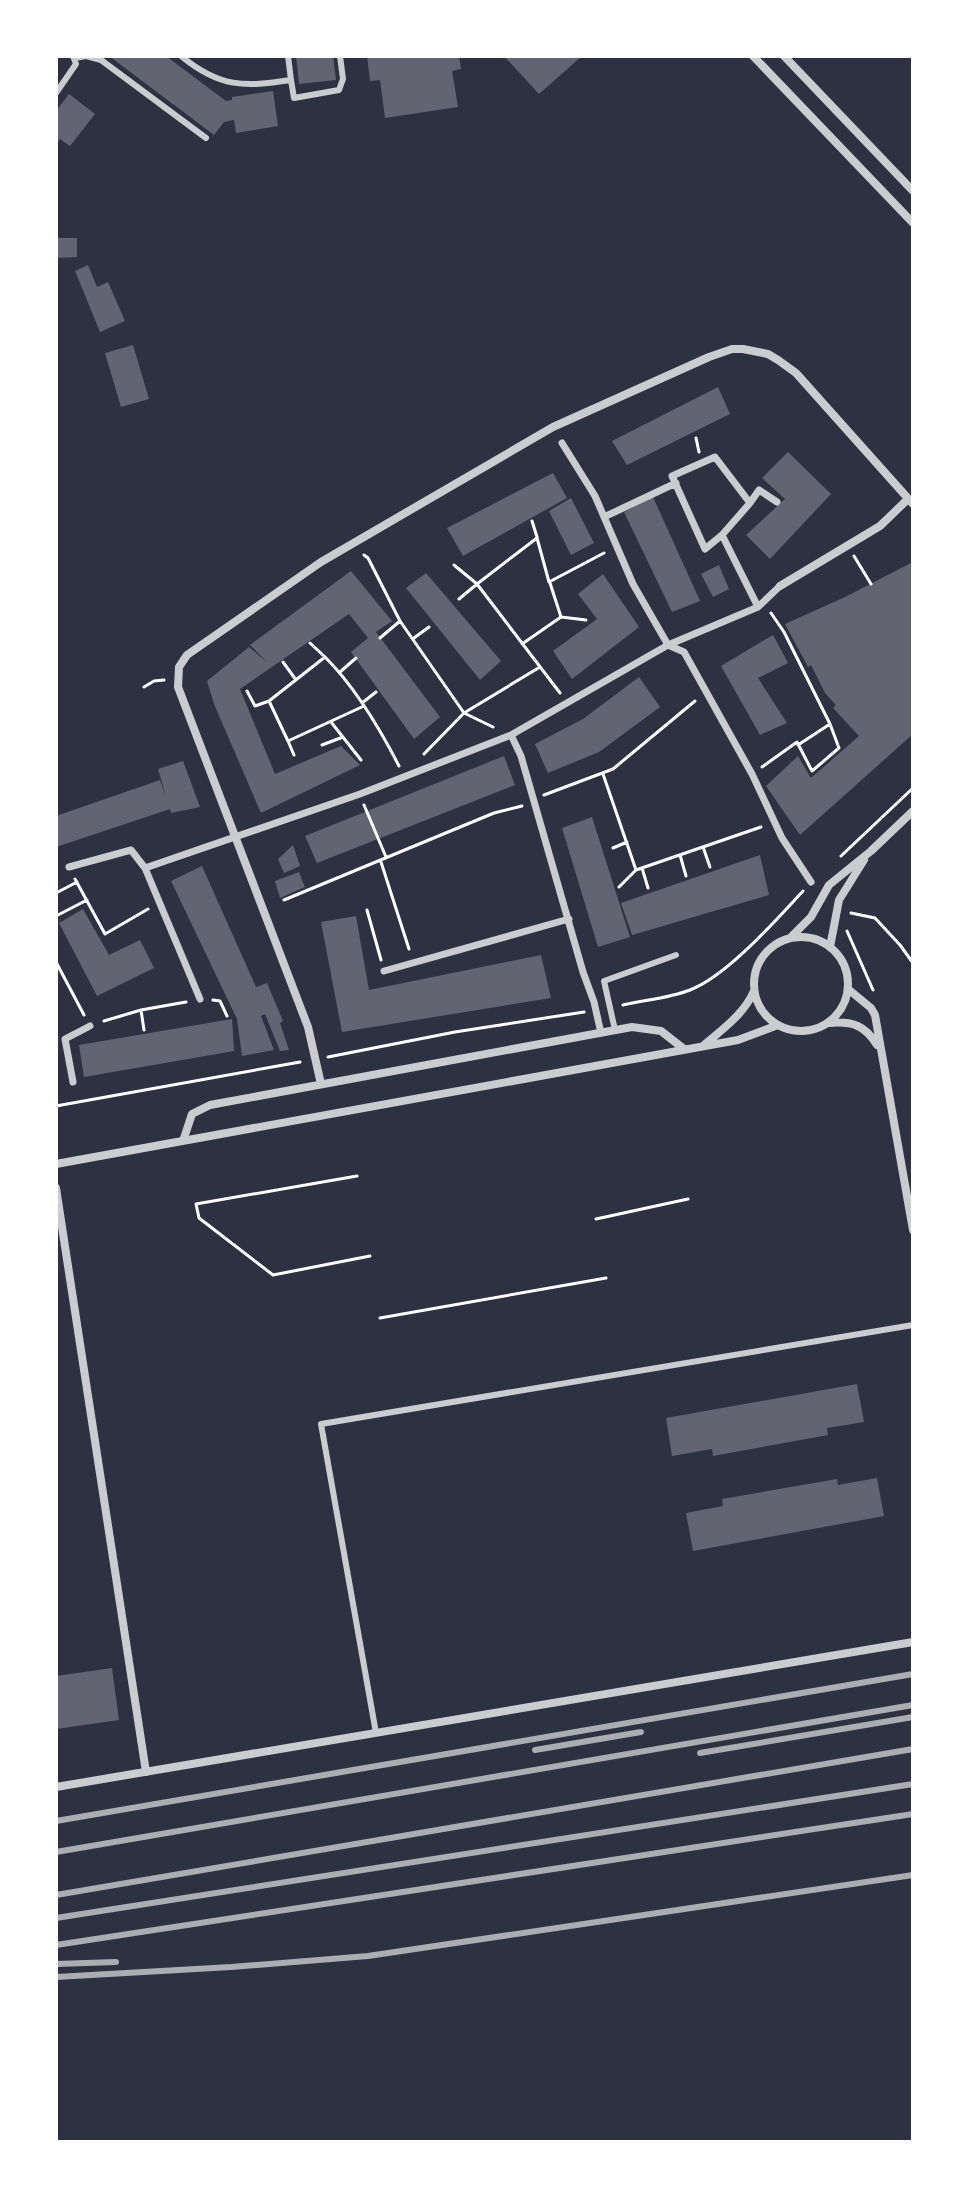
<svg xmlns="http://www.w3.org/2000/svg" width="969" height="2198" font-family="Montserrat,sans-serif">
<style>
.building{fill:#626471}
.lines{fill:none;stroke-linecap:round;stroke-linejoin:round}
.path{stroke:#fff;stroke-width:3}
.service{stroke:#caccd0;stroke-width:6}
.pedestrian{stroke:#caccd0;stroke-width:7}
.minor{stroke:#caccd0;stroke-width:8}
.rail{stroke:#abadb3;stroke-width:6}
</style>
<rect width="100%" height="100%" fill="#2d3142"/>
<!-- building -->
<path class="building" d="M 109,56 L 166,56 L 226,101 L 232,100 L 232,97 L 273,91 L 278,126 L 236,133 L 234,120 L 224,122 L 214,135 Z
M 296,56 L 333,56 L 336,80 L 299,84 Z
M 367,56 L 459,56 L 461,69 L 452,71 L 458,107 L 385,118 L 380,80 L 370,81 Z
M 504,56 L 582,56 L 539,94 Z
M 69,94 L 95,114 L 70,146 L 60,139 L 56,144 L 56,111 Z
M 56,238 L 77,238 L 77,257 L 56,258 Z
M 88,265 L 97,287 L 108,282 L 125,321 L 100,332 L 75,271 Z
M 133,345 L 149,399 L 121,407 L 105,353 Z
M 718,387 L 730,414 L 627,465 L 612,441 Z
M 788,452 L 831,494 L 770,559 L 746,535 L 785,499 L 762,478 Z
M 553,473 L 567,498 L 463,556 L 447,528 Z
M 653,497 L 700,601 L 672,612 L 624,512 Z
M 571,498 L 594,543 L 571,555 L 549,511 Z
M 913,562 L 913,734 L 800,835 L 766,786 L 798,756 L 811,778 L 859,736 L 833,708 L 836,705 L 825,693 L 811,665 L 808,667 L 785,624 L 845,597 Z
M 719,565 L 729,589 L 713,597 L 701,574 Z
M 351,571 L 392,621 L 376,632 L 440,717 L 414,739 L 351,652 L 368,638 L 349,614 L 240,689 L 275,774 L 341,746 L 360,765 L 261,813 L 214,704 L 207,681 L 249,647 L 268,663 L 250,645 Z
M 426,573 L 501,661 L 480,680 L 406,588 Z
M 603,574 L 639,627 L 572,679 L 553,651 L 597,619 L 578,594 Z
M 773,635 L 788,663 L 758,678 L 787,723 L 760,735 L 721,666 Z
M 639,677 L 660,707 L 599,752 L 548,773 L 535,744 L 583,719 Z
M 504,756 L 515,785 L 317,863 L 305,836 Z
M 183,761 L 200,807 L 171,813 L 170,809 L 56,847 L 56,816 L 160,780 L 166,796 L 158,769 Z
M 592,817 L 630,937 L 598,947 L 562,828 Z
M 293,845 L 300,866 L 284,873 L 278,859 Z
M 760,855 L 769,895 L 632,935 L 621,903 Z
M 202,866 L 256,987 L 267,983 L 283,1021 L 280,1023 L 289,1050 L 280,1051 L 265,1014 L 261,1016 L 274,1050 L 242,1056 L 237,1019 L 171,881 Z
M 299,872 L 305,887 L 280,898 L 275,881 Z
M 83,909 L 109,955 L 140,940 L 154,968 L 97,996 L 59,923 Z
M 356,916 L 369,990 L 541,955 L 551,998 L 342,1032 L 321,922 Z
M 232,1019 L 234,1051 L 84,1077 L 79,1045 Z
M 857,1384 L 864,1422 L 827,1428 L 828,1435 L 713,1456 L 712,1449 L 672,1456 L 666,1418 Z
M 877,1478 L 884,1516 L 693,1551 L 686,1513 L 723,1506 L 722,1499 L 837,1479 L 838,1485 Z
M 112,1668 L 119,1720 L 56,1729 L 56,1676 Z"/>
<g class="lines">
<!-- path -->
<path class="path" d="M 696,438 L 699,452
M 532,521 L 537,537
M 364,555 L 368,558 L 400,621 L 464,713 L 493,727
M 854,556 L 871,584
M 454,565 L 477,584 L 459,599
M 550,583 L 561,617
M 771,613 L 784,632 L 830,724 L 798,745
M 380,638 L 400,621
M 414,638 L 429,627
M 310,643 L 325,657
M 522,644 L 561,617 L 586,620
M 283,662 L 296,680
M 340,672 L 356,658
M 144,687 L 154,681 L 164,680
M 247,691 L 255,706 L 269,701
M 560,693 L 477,584 L 537,538 L 549,582 L 604,553
M 362,703 L 376,692
M 364,706 L 288,741 L 269,701 L 325,657 C 356,688 379,727 399,766
M 331,722 L 361,760
M 288,741 L 294,755
M 322,745 L 343,737
M 424,754 L 464,713 L 540,667
M 762,767 L 797,742 L 812,771 L 839,748 L 830,724
M 603,774 L 636,870 L 761,827
M 544,795 L 613,769 L 695,701
M 364,805 L 386,857
M 703,847 L 710,867
M 613,848 L 627,842
M 680,855 L 686,876
M 841,856 L 913,788
M 381,862 L 409,949
M 642,868 L 648,888
M 75,879 L 105,934 L 148,909
M 619,887 L 636,870
M 56,893 L 77,882
M 284,900 L 494,813 L 522,806
M 367,910 L 381,960
M 851,913 L 875,918 L 900,945 L 913,963
M 56,916 L 87,900
M 847,931 L 873,990
M 56,962 L 84,1015
M 213,1000 L 220,1001 L 227,1016
M 623,1005 C 645,1000 670,998 690,990 C 727,976 776,920 803,891
M 141,1010 L 144,1030
M 104,1021 L 141,1010 L 186,1002
M 328,1057 L 455,1032 L 584,1012
M 56,1106 L 300,1062
M 357,1176 L 196,1204 L 199,1218 L 273,1275 L 370,1256
M 596,1219 L 688,1199
M 380,1318 L 606,1278"/>
<!-- service -->
<path class="service" d="M 181,56 C 220,88 244,87 291,80 L 288,56
M 75,58 L 86,56 L 101,60 L 206,138
M 291,80 L 294,98 L 339,90 L 343,79 L 340,56
M 56,93 L 76,64 L 73,56
M 615,1030 L 604,981 L 676,955
M 376,1733 L 321,1424 L 913,1325"/>
<!-- pedestrian -->
<path class="pedestrian" d="M 562,443 L 595,496 L 633,584 L 668,645 L 684,652 L 752,774 L 782,838 L 811,882
M 750,503 L 759,490 L 777,502
M 604,517 L 676,483
M 722,535 L 705,549 L 672,476 L 715,457 L 750,503 L 722,535 L 758,607
M 511,735 L 521,756 L 583,972 L 594,1002 L 601,1033
M 69,867 L 131,850 L 145,868 L 360,794 L 511,735 L 668,645 L 758,607 L 780,586
M 145,868 L 200,999
M 384,971 L 569,919
M 73,1082 L 65,1039 L 90,1026"/>
<!-- minor -->
<path class="minor" d="M 753,56 L 913,223
M 784,56 L 913,191
M 780,586 L 880,526 L 908,499
M754 984a47 47 0 1 1 94 0a47 47 0 1 1-94 0Z
M 790,938 L 811,917 L 829,885 L 871,851 L 913,811
M 830,947 L 839,900 L 864,860
M 848,989 L 871,1008 L 875,1015 L 913,1230
M 829,1023 C 852,1021 865,1025 877,1045
M 704,1045 C 723,1029 744,1014 754,991
M 321,1084 L 308,1027 L 178,687 L 179,667 L 187,655 L 321,562 L 553,427 L 709,357 L 732,349 L 743,349 L 768,354 L 778,360 L 796,373 L 913,504
M 183,1141 L 192,1114 L 210,1105 L 632,1027 L 661,1031 L 684,1049
M 56,1164 L 738,1040 L 778,1025
M 56,1188 L 146,1772
M 56,1787 L 913,1642"/>
<!-- rail -->
<path class="rail" d="M 535,1750 L 641,1732
M 700,1753 L 913,1717
M 56,1821 L 913,1674
M 56,1852 L 913,1705
M 56,1895 L 913,1749
M 56,1918 L 913,1784
M 56,1945 L 913,1814
M 56,1964 L 116,1962
M 56,1977 L 231,1967 L 368,1956 L 913,1875"/>
</g>
<!-- border -->
<rect width="969" height="2198" fill="none" stroke="#ffffff" stroke-width="116"/>
</svg>
